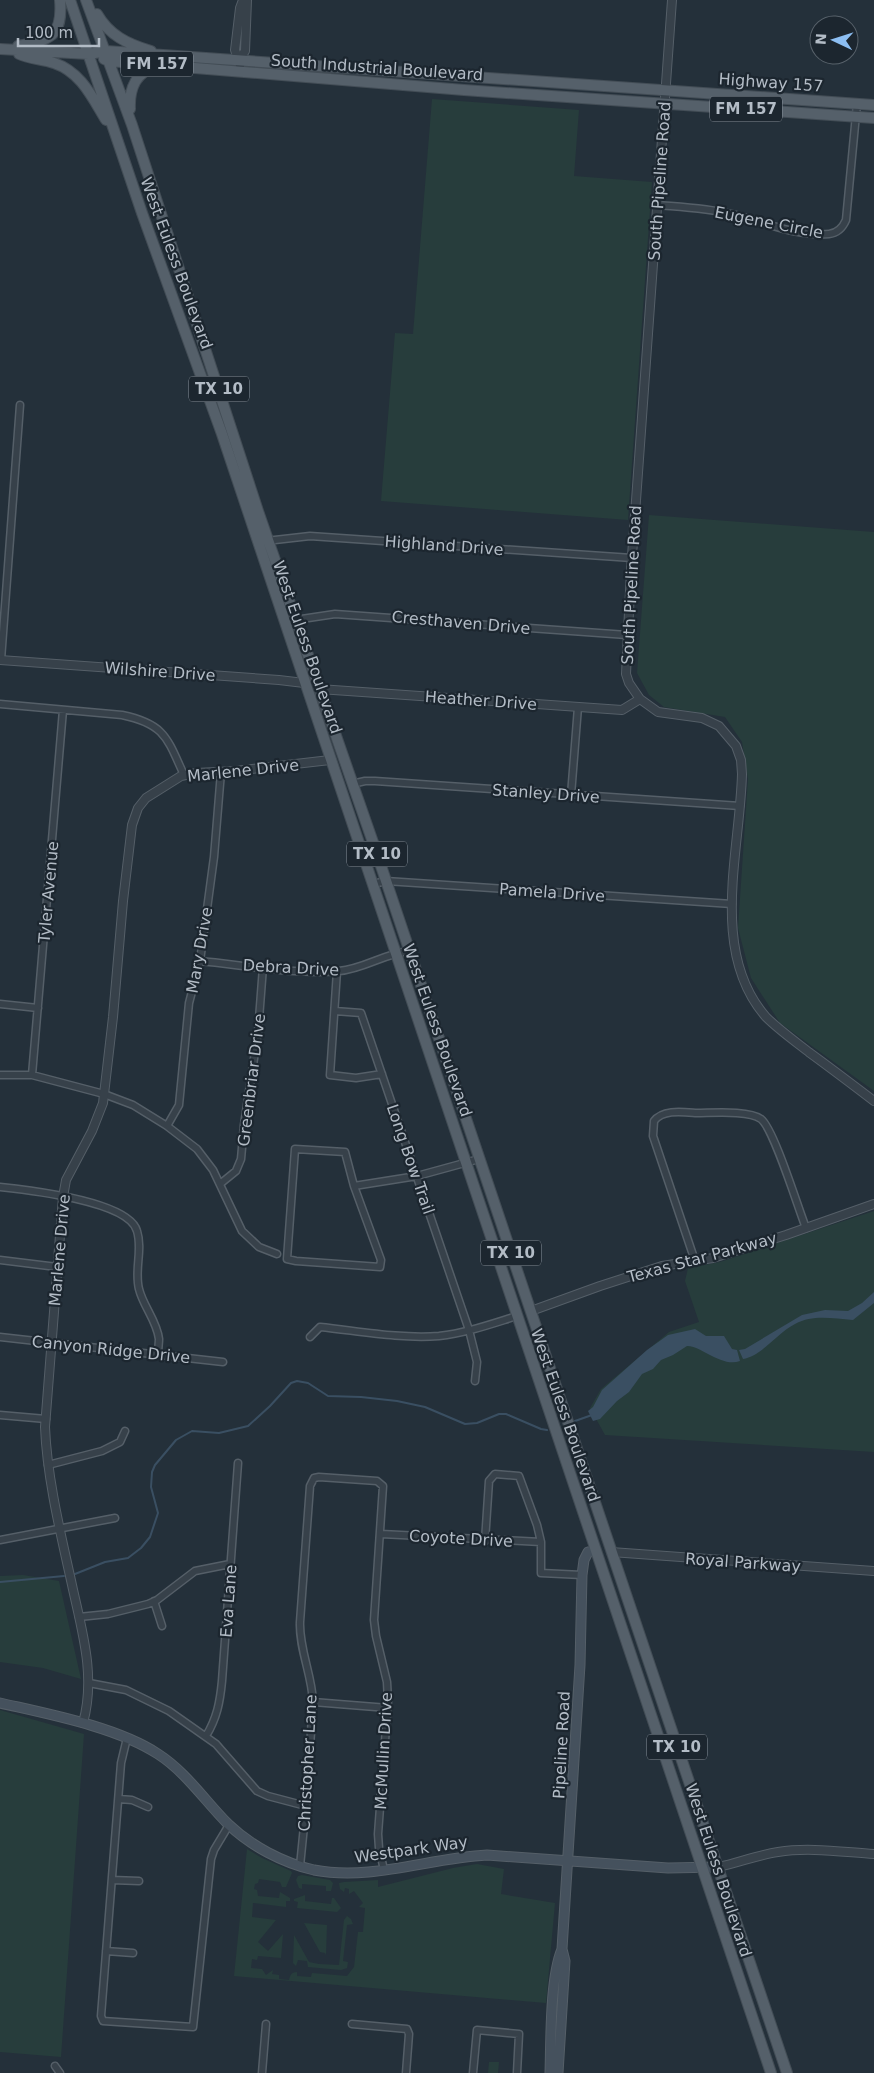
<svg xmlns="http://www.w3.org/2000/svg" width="874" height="2073" font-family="'DejaVu Sans',sans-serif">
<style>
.green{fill:#273d3c}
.water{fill:#3a4f62}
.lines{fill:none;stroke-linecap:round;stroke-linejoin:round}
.stream{stroke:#3a4f62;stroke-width:2}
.minor-casing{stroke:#555f68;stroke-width:9}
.tertiary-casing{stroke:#555f68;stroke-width:10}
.secondary-casing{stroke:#555f68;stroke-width:11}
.primary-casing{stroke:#434d56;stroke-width:12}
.minor{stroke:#37414a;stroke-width:6}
.tertiary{stroke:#37414a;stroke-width:8}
.secondary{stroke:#45515d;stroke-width:9}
.primary{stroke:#55606a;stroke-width:10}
.labels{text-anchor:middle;stroke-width:4.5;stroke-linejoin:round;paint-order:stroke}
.shield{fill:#1c262f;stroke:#868f99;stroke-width:1}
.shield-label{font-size:15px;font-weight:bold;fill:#b3bcc6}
.street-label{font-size:16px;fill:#b3bcc6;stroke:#1c262f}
</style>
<rect width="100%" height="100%" fill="#24303a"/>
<!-- green -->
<path class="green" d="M 432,99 L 579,110 L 574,176 L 652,182 L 628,520 L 381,501 L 395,333 L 413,334 Z
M 649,515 L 874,532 L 874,1091 L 780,1023 L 751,978 L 738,928 L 748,779 L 742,742 L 725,717 L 664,707 L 649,695 L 637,673 Z
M 874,1211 L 874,1452 L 605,1435 L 590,1408 L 601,1389 L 669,1332 L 699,1322 L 685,1281 L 688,1268 L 720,1262 Z
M 23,1575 L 59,1581 L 81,1679 L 43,1668 L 0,1662 L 0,1576 Z
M 0,1710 L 84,1734 L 61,2057 L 0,2052 Z
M 247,1849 L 262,1858 L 291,1871 L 292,1873 L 286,1887 L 282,1887 L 280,1882 L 259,1879 L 258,1883 L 255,1884 L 254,1889 L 257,1890 L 258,1896 L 279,1898 L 280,1892 L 290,1898 L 290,1901 L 286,1901 L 286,1907 L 253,1903 L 252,1917 L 276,1920 L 258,1942 L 268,1951 L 283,1934 L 281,1958 L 258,1956 L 257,1960 L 252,1959 L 251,1968 L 262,1969 L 266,1975 L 273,1970 L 272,1974 L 279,1975 L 279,1979 L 289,1980 C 290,1976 291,1972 297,1972 L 297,1976 L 311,1977 L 312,1973 L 347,1976 L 354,1967 L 358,1932 L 363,1932 L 365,1908 L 359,1907 L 363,1903 L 354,1891 L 349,1894 L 349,1889 L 345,1888 L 344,1892 L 340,1889 L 339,1883 L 344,1882 L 378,1880 L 378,1887 L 453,1868 L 477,1864 L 504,1869 L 501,1894 L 555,1903 L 546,2003 L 234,1976 Z
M 302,1875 L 330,1880 L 333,1883 L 331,1891 L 326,1891 L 326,1886 L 302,1884 L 302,1889 L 299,1888 L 296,1880 L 298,1876 Z
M 305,1895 L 305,1901 L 331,1904 L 332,1898 L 334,1898 L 341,1908 L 337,1912 L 297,1908 L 298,1902 L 294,1901 L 294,1899 Z
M 347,1916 L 351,1919 L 353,1924 L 347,1925 L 343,1961 L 348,1962 L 347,1968 L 341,1970 L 308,1967 L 307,1961 L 298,1960 L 296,1966 L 293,1963 L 294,1935 L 309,1962 L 319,1964 L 339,1965 L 344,1920 Z
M 304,1923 L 327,1925 L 326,1955 L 325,1953 L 320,1952 Z
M 489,2062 L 499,2062 L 498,2073 L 488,2073 Z"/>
<!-- water -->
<path class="water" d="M 874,1292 L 874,1303 L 853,1320 C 833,1319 814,1314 795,1324 C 777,1333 762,1356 743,1359 L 739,1350 L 745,1349 L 802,1315 L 825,1310 L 848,1311 L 862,1303 Z
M 695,1329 L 706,1336 L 724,1336 L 732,1349 L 737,1350 L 740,1361 C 722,1368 700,1345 687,1346 L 673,1355 L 661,1360 L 653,1369 L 642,1374 L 629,1392 L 617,1401 L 600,1419 L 593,1421 L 588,1411 L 593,1407 L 602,1390 L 647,1350 L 668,1335 Z"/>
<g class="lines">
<!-- stream -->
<path class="stream" d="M 575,1421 L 592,1415
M 75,1574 L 105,1562 L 128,1558 L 141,1548 L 150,1537 L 158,1513 L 151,1487 L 152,1472 L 155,1465 L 176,1440 L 192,1431 L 219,1433 L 248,1426 L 270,1406 L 291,1383 L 297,1381 L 308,1383 L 328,1396 L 361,1397 L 397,1401 L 425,1407 L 465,1424 L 477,1423 L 499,1414 L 506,1414 L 541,1429 L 547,1430
M 0,1582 L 64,1576"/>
<!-- minor casing -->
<g class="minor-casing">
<path id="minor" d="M 658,205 C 682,207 707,208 731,214 C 762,221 796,237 829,234 C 838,233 843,227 846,220 L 857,104
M 266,541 L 310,536 L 632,558
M 295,620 L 335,614 L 627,635
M 1,660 L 20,405
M 0,704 L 122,715 C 165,724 167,738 184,775
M 352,784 L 365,781 L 375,781 L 740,806
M 571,795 L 578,707
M 373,884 L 386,881 L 732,904
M 200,961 C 243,965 297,975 339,971 C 364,969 385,953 410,951
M 337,971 L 330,1075 L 356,1078 L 382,1074
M 0,1004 L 38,1008
M 335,1011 L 361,1013 L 469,1330 L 477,1362 L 475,1381
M 0,1075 L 32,1075 L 104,1094 L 133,1105 L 167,1126 L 197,1149 L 213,1170 L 242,1231 L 259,1247 L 277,1254
M 32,1075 L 63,710
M 167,1126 L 179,1105 L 189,1003 L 200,961 L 214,857 L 221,772
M 295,1149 L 345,1152 L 354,1186 L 381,1260 L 380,1267 L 296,1261 L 287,1259 Z
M 220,1184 L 236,1171 L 241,1159 L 244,1125 L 258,1032 L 263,967
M 354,1186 L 417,1176 L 479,1159
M 0,1187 C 28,1190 129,1201 137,1231 C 143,1250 134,1270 139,1289 C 143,1306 157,1321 159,1339 C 159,1343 158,1349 158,1354
M 0,1260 L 57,1267
M 695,1261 L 653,1136 L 654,1121 C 663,1109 683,1112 697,1113 C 712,1113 749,1110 761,1119 C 774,1129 798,1208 806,1228
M 0,1337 L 223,1362
M 310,1337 L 320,1327 C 359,1331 400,1339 439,1336 C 466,1333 491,1324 517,1316
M 0,1415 L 46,1419
M 48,1465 L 102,1451 L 120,1442 L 125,1431
M 381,1534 L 541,1542
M 0,1540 L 115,1518
M 485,1541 L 489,1481 L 495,1474 L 519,1476 L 537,1525 L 541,1542 L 541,1573 L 582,1575
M 154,1601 L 162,1626
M 79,1617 L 108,1614 L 148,1604 L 157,1600 L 195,1571 L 230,1564
M 89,1683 L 126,1690 L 169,1711 L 216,1744 L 257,1791 L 268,1796 L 306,1806
M 313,1702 L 388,1708
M 206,1736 C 217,1718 220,1702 222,1681 L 238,1463
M 127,1738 L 121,1763 L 101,2016 L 103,2021 L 193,2027 L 211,1859 L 214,1850 L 229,1825
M 119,1799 L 132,1800 L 148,1807
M 300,1866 L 306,1806 L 313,1702 C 312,1675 299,1649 300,1622 L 310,1486 L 314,1478 L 319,1477 L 377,1481 L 383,1486 L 374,1620 L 376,1636 L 387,1682 L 388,1701 L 378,1834 L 379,1848 L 384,1870
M 112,1880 L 139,1881
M 106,1951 L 133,1953
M 352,2024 L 407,2029 L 409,2034 L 406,2073
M 55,2066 L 60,2073
M 262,2073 L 266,2024
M 473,2073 L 477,2030 L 519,2034 L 517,2073"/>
</g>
<!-- tertiary casing -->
<g class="tertiary-casing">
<path id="tertiary" d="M 672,0 L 631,570 L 626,674 L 629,683 L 640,699 L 658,712 L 702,718 L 719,726 L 736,746 L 741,760 L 742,774 C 740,852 709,952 766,1017 C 779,1030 796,1042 810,1053 C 832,1069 853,1085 874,1101
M 239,60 L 245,51 L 247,0
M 240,65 L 235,50 L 240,8 L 243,0
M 0,660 L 279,680 L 304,683 L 319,689 L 622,710 L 640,699
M 531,1311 L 600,1286 L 662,1266 L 713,1258 L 786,1235 L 874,1204
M 611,1552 L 874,1571
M 83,1723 C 96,1676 82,1631 72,1585 C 61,1535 47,1478 45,1427 L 63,1197 L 66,1180 L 92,1131 L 103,1103 L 113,1017 L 123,901 L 132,825 L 138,808 L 146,798 L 181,776 L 196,773 L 235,771 L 330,760
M 718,1867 C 738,1863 757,1855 778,1852 C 809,1847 842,1852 874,1854"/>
</g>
<!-- secondary casing -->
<g class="secondary-casing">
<path id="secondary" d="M 0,1703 C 48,1714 117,1727 158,1754 C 186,1772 205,1801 228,1824 C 251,1846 283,1863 314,1870 C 372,1881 429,1858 487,1855 L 668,1868 L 718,1867
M 550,2073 C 551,2039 550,1978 562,1949
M 558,2073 L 565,1961 L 562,1949 L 580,1665 L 582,1575 L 584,1560 L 588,1552 L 596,1551"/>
</g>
<!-- primary casing -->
<g class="primary-casing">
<path id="primary" d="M 70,0 L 142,213 L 222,434 L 771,2073
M 86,0 L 132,125 L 258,511 L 376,851 L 787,2073
M 97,14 C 109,35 127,44 151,51
M 18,46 C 50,40 63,37 60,0
M 0,49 L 89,54 L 106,51 L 874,105
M 19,54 C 29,59 43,59 54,63 C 81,72 92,97 106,120
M 104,59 L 109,61 L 464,90 L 874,118
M 130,109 C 129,89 136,70 158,67"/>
</g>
<!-- minor -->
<use href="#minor" class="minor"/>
<!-- tertiary -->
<use href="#tertiary" class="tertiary"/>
<!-- secondary -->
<use href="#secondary" class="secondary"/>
<!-- primary -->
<use href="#primary" class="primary"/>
</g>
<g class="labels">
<!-- shield labels -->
<g class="shield">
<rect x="121" y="51.5" width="72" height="25" rx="4"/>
<rect x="710" y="96.5" width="72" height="25" rx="4"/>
<rect x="189" y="376.5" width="60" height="25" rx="4"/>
<rect x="347" y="841.5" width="60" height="25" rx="4"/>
<rect x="481" y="1240.5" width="60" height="25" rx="4"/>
<rect x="647" y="1734.5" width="60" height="25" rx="4"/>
</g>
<g class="shield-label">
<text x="157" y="69">FM 157</text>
<text x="746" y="114">FM 157</text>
<text x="219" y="394">TX 10</text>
<text x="377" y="859">TX 10</text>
<text x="511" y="1258">TX 10</text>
<text x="677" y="1752">TX 10</text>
</g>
<!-- street labels -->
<g class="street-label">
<text transform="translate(377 67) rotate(4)" y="6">South Industrial Boulevard</text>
<text transform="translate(771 82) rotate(4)" y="6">Highway 157</text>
<text transform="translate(659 181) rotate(-86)" y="6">South Pipeline Road</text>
<text transform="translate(769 222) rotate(11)" y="6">Eugene Circle</text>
<text transform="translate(177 263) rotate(70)" y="6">West Euless Boulevard</text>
<text transform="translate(444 545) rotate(4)" y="6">Highland Drive</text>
<text transform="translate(631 585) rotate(-87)" y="6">South Pipeline Road</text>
<text transform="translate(461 622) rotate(5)" y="6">Cresthaven Drive</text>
<text transform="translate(308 647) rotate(71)" y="6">West Euless Boulevard</text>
<text transform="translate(160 671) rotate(4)" y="6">Wilshire Drive</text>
<text transform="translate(481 700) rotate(4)" y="6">Heather Drive</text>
<text transform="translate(243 770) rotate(-6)" y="6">Marlene Drive</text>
<text transform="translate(546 793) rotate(4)" y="6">Stanley Drive</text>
<text transform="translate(48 892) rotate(-85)" y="6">Tyler Avenue</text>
<text transform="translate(552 892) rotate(4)" y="6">Pamela Drive</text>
<text transform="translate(199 950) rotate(-80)" y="6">Mary Drive</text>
<text transform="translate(291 967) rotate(3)" y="6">Debra Drive</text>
<text transform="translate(438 1030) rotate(71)" y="6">West Euless Boulevard</text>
<text transform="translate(251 1080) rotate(-83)" y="6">Greenbriar Drive</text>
<text transform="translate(411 1159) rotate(71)" y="6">Long Bow Trail</text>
<text transform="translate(59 1250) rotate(-85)" y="6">Marlene Drive</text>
<text transform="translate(702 1257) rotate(-15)" y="6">Texas Star Parkway</text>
<text transform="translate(111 1349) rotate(6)" y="6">Canyon Ridge Drive</text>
<text transform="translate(566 1415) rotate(71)" y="6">West Euless Boulevard</text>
<text transform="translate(461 1538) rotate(3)" y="6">Coyote Drive</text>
<text transform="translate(743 1562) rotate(4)" y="6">Royal Parkway</text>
<text transform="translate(228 1601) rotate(-86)" y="6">Eva Lane</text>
<text transform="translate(561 1745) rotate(-87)" y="6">Pipeline Road</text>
<text transform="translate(383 1751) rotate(-87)" y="6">McMullin Drive</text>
<text transform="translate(307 1763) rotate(-87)" y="6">Christopher Lane</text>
<text transform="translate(411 1849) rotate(-8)" y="6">Westpark Way</text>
<text transform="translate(719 1870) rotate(72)" y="6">West Euless Boulevard</text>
</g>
</g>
<!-- north arrow -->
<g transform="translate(834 40) rotate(274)"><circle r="24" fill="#1c262f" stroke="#58626b"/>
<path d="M0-4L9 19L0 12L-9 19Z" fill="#8cbef2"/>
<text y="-8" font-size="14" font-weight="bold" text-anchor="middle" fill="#b3bcc6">N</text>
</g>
<!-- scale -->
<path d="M18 38v8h81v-8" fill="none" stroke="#b3bcc6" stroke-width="2.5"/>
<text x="25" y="38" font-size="15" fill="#b3bcc6" stroke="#1c262f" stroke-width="4" paint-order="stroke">100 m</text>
</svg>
